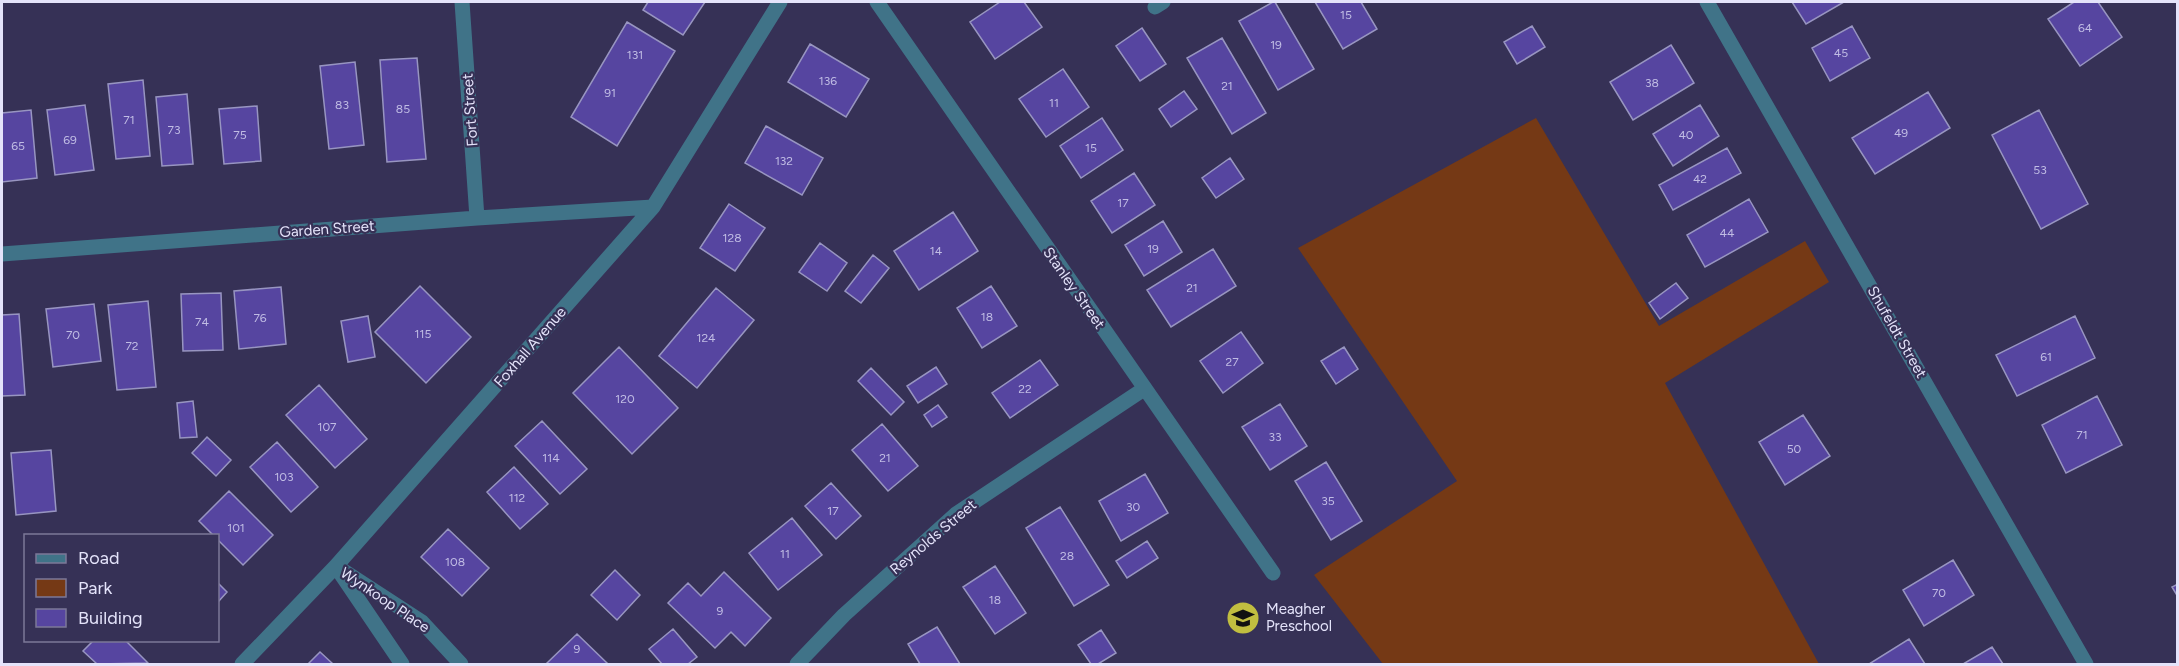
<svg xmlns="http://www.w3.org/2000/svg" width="2179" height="666" font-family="Figtree,sans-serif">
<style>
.green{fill:#753915}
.building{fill:#5645a0;stroke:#9895c1;stroke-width:1.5}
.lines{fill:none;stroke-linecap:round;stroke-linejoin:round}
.minor{stroke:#407388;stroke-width:15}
.labels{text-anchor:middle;stroke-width:4.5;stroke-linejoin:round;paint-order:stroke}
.number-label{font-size:12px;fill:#c0bce4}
.street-label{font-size:15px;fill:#e4e3fa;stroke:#363156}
.poi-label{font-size:15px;fill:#e4e3fa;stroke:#363156;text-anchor:start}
</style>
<rect width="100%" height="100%" fill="#363156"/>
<!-- green -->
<path class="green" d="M 1536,118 L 1659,326 L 1805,241 L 1829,282 L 1665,383 L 1819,664 L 1383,664 L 1314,575 L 1457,481 L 1298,248 Z"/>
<!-- building -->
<path class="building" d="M 648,2 L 705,2 L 683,35 L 643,10 Z
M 1000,2 L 1024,2 L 1042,27 L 995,59 L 970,22 Z
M 1273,2 L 1275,2 L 1314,69 L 1278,90 L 1239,21 Z
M 1315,2 L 1361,2 L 1377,29 L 1343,49 Z
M 1792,2 L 1844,2 L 1806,24 Z
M 2074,2 L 2098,2 L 2122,37 L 2080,66 L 2048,19 Z
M 627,22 L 675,51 L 617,146 L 571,117 Z
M 1532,26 L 1545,47 L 1517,64 L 1504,42 Z
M 1852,26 L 1870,58 L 1830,81 L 1812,48 Z
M 1142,28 L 1166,64 L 1140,81 L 1116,46 Z
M 1222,38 L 1266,113 L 1232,134 L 1187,58 Z
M 810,44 L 869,79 L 846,117 L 788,82 Z
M 1671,45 L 1694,83 L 1633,120 L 1610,82 Z
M 417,58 L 426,159 L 387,162 L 380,60 Z
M 355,62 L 364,145 L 329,149 L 320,66 Z
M 1063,69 L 1089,107 L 1046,137 L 1019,99 Z
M 143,80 L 150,156 L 116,159 L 108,84 Z
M 1184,91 L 1197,109 L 1171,127 L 1159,109 Z
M 1928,92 L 1950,128 L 1875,174 L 1852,138 Z
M 187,94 L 193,164 L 162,166 L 156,97 Z
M 85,105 L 94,170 L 55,175 L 47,110 Z
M 1700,105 L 1719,136 L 1673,166 L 1653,134 Z
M 257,106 L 261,161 L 224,164 L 219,109 Z
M 31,110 L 37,178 L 2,182 L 2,113 Z
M 2039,110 L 2088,204 L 2041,229 L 1992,135 Z
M 1102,118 L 1123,150 L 1081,178 L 1060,146 Z
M 766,126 L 823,158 L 802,195 L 745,163 Z
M 1727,148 L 1741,173 L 1673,210 L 1659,185 Z
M 1230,158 L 1244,179 L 1216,198 L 1202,178 Z
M 1134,173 L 1155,205 L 1112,233 L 1091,201 Z
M 1749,199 L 1768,232 L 1705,267 L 1687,235 Z
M 729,204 L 765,228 L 735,271 L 700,248 Z
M 953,212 L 978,251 L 919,290 L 894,251 Z
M 1163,221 L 1182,252 L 1144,276 L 1125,245 Z
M 820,243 L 847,263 L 827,291 L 799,272 Z
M 1213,249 L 1236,286 L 1171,327 L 1147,290 Z
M 873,255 L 889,268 L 861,303 L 845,291 Z
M 1676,283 L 1688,298 L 1660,319 L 1649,303 Z
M 420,286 L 471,337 L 426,383 L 375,332 Z
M 991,286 L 1017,326 L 982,348 L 957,308 Z
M 281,287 L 286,344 L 239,349 L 234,291 Z
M 716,288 L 754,320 L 697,388 L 659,356 Z
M 221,293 L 223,350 L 183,351 L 181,294 Z
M 148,301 L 156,387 L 117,390 L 108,305 Z
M 94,304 L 101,361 L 53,367 L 46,309 Z
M 19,314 L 25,395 L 2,396 L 2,315 Z
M 368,316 L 375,357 L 348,362 L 341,321 Z
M 2075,316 L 2095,358 L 2017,396 L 1996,355 Z
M 1241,332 L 1263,363 L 1223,393 L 1200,361 Z
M 619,347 L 678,408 L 632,454 L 573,393 Z
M 1344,347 L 1358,369 L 1336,384 L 1321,361 Z
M 1040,360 L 1058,385 L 1010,418 L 992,393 Z
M 936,367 L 947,384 L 918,403 L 907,386 Z
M 871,368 L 904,402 L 891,415 L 858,381 Z
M 319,385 L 367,439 L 335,468 L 286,415 Z
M 2097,396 L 2122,445 L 2066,473 L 2042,425 Z
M 193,401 L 197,437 L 180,438 L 177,403 Z
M 1280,404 L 1307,446 L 1270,470 L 1242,427 Z
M 938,405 L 947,417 L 932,427 L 924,415 Z
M 1803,415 L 1830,456 L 1785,485 L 1759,442 Z
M 542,421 L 587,469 L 560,494 L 515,446 Z
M 882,424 L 918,466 L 888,491 L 852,450 Z
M 207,437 L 231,460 L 216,476 L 192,453 Z
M 277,442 L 318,487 L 291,512 L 250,467 Z
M 51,450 L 56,511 L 16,515 L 11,453 Z
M 1326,462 L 1362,521 L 1331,540 L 1295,481 Z
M 514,467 L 548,504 L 520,529 L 487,492 Z
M 1145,474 L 1168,513 L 1121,541 L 1099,501 Z
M 831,483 L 861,516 L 836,539 L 805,506 Z
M 229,491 L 273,535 L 243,565 L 218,540 L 218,536 L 214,536 L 199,521 Z
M 1060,507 L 1109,585 L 1074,606 L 1026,528 Z
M 792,518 L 822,555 L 778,590 L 749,553 Z
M 448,529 L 489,568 L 462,596 L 421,557 Z
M 1147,541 L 1158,558 L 1127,578 L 1116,561 Z
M 1953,560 L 1974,595 L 1924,626 L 1903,590 Z
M 995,566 L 1026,613 L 995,634 L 963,587 Z
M 615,570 L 640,595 L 617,620 L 591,595 Z
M 724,572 L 771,618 L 745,646 L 731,632 L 715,648 L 668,603 L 688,583 L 701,596 Z
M 218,583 L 227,592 L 218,602 Z
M 2178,584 L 2178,597 L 2172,587 Z
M 937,627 L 960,664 L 920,664 L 908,644 Z
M 673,629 L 697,657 L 688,664 L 662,664 L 649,649 Z
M 1101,630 L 1116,653 L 1098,664 L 1091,664 L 1078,645 Z
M 577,634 L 608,664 L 546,664 Z
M 1909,639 L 1925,664 L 1869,664 Z
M 94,640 L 125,640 L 148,663 L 97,664 L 83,651 Z
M 1992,647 L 2003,664 L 1963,664 Z
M 320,652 L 333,664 L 308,664 Z"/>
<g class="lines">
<!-- minor -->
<path class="minor" d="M 462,2 L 477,218
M 877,2 L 1273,573
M 1707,2 L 2086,664
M 1155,7 L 1163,2
M 2,254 L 477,218 L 653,207
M 336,566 L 422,622 L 461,664
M 341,574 L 402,664
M 242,664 L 336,566 L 653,207 L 780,2
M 797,664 L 844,615 L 956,514 L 1144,389"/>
</g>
<!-- icons -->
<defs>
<g id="school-disc" transform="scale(1.725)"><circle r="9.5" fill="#c1be40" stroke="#363156"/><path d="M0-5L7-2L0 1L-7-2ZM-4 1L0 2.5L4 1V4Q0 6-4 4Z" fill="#111"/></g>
</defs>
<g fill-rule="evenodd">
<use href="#school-disc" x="1243" y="618"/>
</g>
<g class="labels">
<!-- number labels -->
<g class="number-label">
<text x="1346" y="19">15</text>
<text x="2085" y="32">64</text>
<text x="1276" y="49">19</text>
<text x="1841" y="57">45</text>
<text x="635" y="59">131</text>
<text x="828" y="85">136</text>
<text x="1652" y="87">38</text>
<text x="1227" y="90">21</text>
<text x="610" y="97">91</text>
<text x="1054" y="107">11</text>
<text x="342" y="109">83</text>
<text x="403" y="113">85</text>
<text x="129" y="124">71</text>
<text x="174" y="134">73</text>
<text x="1901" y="137">49</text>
<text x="240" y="139">75</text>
<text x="1686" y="139">40</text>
<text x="70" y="144">69</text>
<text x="18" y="150">65</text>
<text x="1091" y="152">15</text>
<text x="784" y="165">132</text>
<text x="2040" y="174">53</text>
<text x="1700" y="183">42</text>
<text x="1123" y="207">17</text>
<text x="1727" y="237">44</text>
<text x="732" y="242">128</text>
<text x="1153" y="253">19</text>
<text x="936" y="255">14</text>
<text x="1192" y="292">21</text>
<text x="987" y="321">18</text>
<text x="260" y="322">76</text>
<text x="202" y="326">74</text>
<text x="423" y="338">115</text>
<text x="73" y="339">70</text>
<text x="706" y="342">124</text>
<text x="132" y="350">72</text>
<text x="2046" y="361">61</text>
<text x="1232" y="366">27</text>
<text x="1025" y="393">22</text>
<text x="625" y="403">120</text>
<text x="327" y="431">107</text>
<text x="2082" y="439">71</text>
<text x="1275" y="441">33</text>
<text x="1794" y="453">50</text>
<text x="551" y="462">114</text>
<text x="885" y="462">21</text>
<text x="284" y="481">103</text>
<text x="517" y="502">112</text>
<text x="1328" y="505">35</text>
<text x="1133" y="511">30</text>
<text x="833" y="515">17</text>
<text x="236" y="532">101</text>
<text x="785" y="558">11</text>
<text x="1067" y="560">28</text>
<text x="455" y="566">108</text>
<text x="1939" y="597">70</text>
<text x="995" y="604">18</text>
<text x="720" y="615">9</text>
<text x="577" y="653">9</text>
</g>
<!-- street labels -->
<g class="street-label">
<text transform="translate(470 110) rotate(-94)" y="5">Fort Street</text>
<text transform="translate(327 229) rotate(-4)" y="5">Garden Street</text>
<text transform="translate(1074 288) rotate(55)" y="5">Stanley Street</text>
<text transform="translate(1897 332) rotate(60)" y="5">Shufeldt Street</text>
<text transform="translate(530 347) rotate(-49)" y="5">Foxhall Avenue</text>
<text transform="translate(933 537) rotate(-40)" y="5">Reynolds Street</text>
<text transform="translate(385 600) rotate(34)" y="5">Wynkoop Place</text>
</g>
<!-- poi labels -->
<g class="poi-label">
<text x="1266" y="614">Meagher<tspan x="1266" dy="17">Preschool</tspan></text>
</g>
</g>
<!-- border -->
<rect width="2179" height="666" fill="none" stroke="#e4e3fa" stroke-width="6"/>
<!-- legend -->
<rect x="24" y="534" width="195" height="108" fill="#363156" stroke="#7c7898" stroke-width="1.5"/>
<rect x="36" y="554" width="30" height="9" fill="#407388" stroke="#7c7898" stroke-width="1.5"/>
<text x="78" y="564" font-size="18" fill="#e4e3fa">Road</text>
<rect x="36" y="579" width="30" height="18" fill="#753915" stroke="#7c7898" stroke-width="1.5"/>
<text x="78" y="594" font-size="18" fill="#e4e3fa">Park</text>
<rect x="36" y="609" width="30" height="18" fill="#5645a0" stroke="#7c7898" stroke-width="1.5"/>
<text x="78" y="624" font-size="18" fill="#e4e3fa">Building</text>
</svg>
